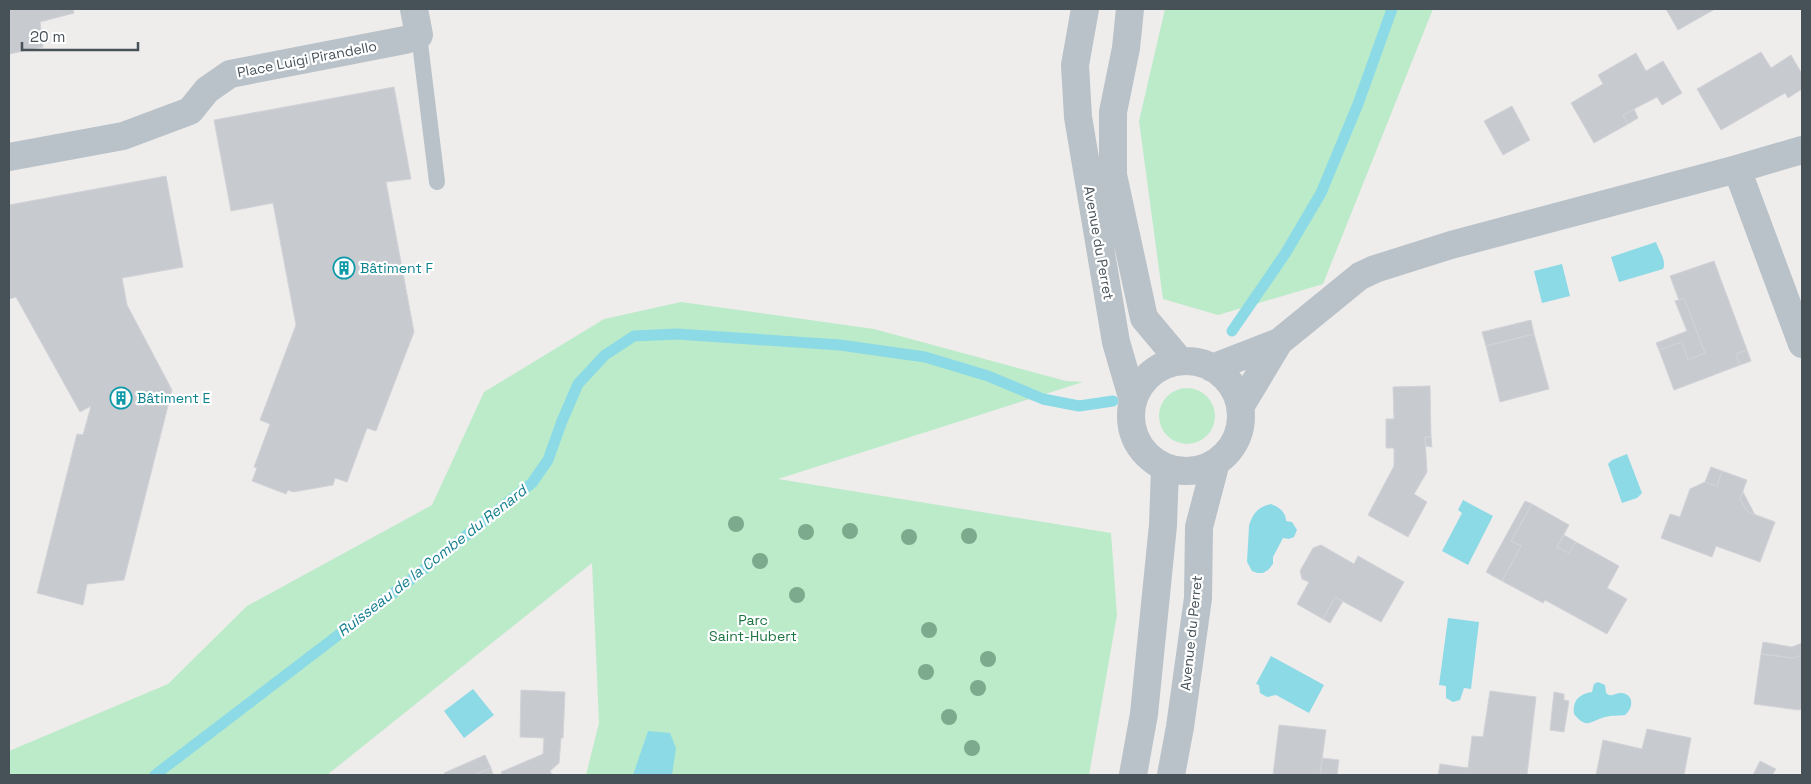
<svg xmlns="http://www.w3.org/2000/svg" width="1811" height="784" font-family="'Space Grotesk',sans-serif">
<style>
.green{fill:#bcebca}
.water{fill:#8cdae5}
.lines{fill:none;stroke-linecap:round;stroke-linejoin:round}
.stream{stroke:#8cdae5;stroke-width:11}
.building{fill:#c7cacf;stroke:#d1d3d8}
.lane{stroke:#b8c2c8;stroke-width:16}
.street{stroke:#b8c2c8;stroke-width:28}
.tree{fill:#7baa8d}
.labels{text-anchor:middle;stroke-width:4.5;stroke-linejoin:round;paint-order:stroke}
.street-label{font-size:14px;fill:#465158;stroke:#fff}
.culture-label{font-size:14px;fill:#0d838f;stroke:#fff;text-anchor:start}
.park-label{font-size:14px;fill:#1c7440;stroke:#fff}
.water-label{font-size:15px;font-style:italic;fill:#157f8e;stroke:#fff}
</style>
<rect width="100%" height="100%" fill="#efecec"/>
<!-- green -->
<path class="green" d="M 1165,9 L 1433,9 L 1323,284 L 1218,315 L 1163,299 L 1139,121 Z
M 681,302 L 874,329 L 1066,381 L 1083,382 L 778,479 L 1111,533 L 1117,615 L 1089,775 L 586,775 L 599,723 L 592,563 L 327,775 L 9,775 L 9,751 L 168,684 L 247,606 L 432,505 L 484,392 L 604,319 Z
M1159 416a28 28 0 1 1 56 0a28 28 0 1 1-56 0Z"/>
<!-- water -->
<path class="water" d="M 1656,242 C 1659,251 1667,261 1663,269 L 1619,282 L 1611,257 Z
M 1562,264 L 1570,296 L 1542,303 L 1534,271 Z
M 1627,454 L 1642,493 L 1637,498 L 1622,503 L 1608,464 L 1612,460 Z
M 1463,500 L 1493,516 L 1468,565 L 1442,551 L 1462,513 L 1458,510 Z
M 1271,504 C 1279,507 1286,512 1286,521 L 1292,522 L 1297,530 L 1294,537 L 1289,539 L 1283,538 L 1273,557 L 1273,564 L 1268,570 L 1263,573 L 1257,573 L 1252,571 L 1247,562 L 1249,526 C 1252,514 1259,506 1271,504 Z
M 1448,618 L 1479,622 L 1471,689 L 1464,688 L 1460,700 L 1453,702 L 1446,698 L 1446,686 L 1439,685 Z
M 1271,656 L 1324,685 L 1309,713 L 1276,695 L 1267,697 L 1260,693 L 1259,685 L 1256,684 Z
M 1598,682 L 1605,685 L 1606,693 L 1609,695 C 1614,696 1616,693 1621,693 C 1635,694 1633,709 1625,715 C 1618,716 1612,715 1605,717 C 1590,721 1587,730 1574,714 C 1572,701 1579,694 1592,692 L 1594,684 Z
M 473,689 L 494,715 L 464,738 L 444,711 Z
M 648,731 L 670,733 L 676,748 L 672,775 L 633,775 Z"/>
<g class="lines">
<!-- stream -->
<path class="stream" d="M 1232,331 L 1285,254 L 1321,193 L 1358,104 L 1392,9
M 155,775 L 409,581 L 532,483 L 548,460 L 562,421 L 578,384 L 605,355 L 634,336 L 677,334 L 840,345 L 925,357 L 988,376 L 1043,399 L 1079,406 L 1113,401"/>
</g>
<!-- building -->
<path class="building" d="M 9,9 L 73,9 L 74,13 L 40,22 L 43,47 L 9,54 Z
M 1666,9 L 1715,9 L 1678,30 Z
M 1761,52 L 1771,68 L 1791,55 L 1802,74 L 1802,89 L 1788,98 L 1785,93 L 1721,130 L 1697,89 Z
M 1636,53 L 1646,71 L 1663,61 L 1682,93 L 1662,105 L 1657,97 L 1634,109 L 1623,115 L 1628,124 L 1594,143 L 1571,103 L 1603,84 L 1598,75 Z
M 394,87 L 411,179 L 386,182 L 414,332 L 376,431 L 367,428 L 347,482 L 335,478 L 333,485 L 293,492 L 288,490 L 286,494 L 252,481 L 257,468 L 254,467 L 270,424 L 260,420 L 296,325 L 273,203 L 231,211 L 214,120 Z
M 1512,106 L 1530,140 L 1503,155 L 1484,121 Z
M 1634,109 L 1638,118 L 1628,124 L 1623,115 Z
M 166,176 L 183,267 L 122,278 L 127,305 L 172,390 L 124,580 L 87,584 L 83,605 L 37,593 L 77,434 L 83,435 L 91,406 L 80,412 L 16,297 L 9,299 L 9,205 Z
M 1714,261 L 1747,350 L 1736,354 L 1740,365 L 1674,390 L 1659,350 L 1682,342 L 1688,360 L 1705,353 L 1684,298 L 1679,300 L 1670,276 Z
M 1684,298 L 1705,353 L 1688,360 L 1682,342 L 1659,350 L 1656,343 L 1687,331 L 1675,301 Z
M 1531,320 L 1534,334 L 1486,346 L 1482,332 Z
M 1534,334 L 1549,389 L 1500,402 L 1486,346 Z
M 1747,350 L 1751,361 L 1740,365 L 1736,354 Z
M 1430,386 L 1431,437 L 1425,437 L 1427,472 L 1414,494 L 1427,502 L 1408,537 L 1368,515 L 1394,466 L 1394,448 L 1386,448 L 1386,419 L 1394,419 L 1393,387 Z
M 1425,437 L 1431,437 L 1432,447 L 1426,446 Z
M 1711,467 L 1722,471 L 1717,486 L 1705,482 Z
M 1722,471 L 1747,480 L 1740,499 L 1748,512 L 1775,522 L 1760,562 L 1716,546 L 1712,557 L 1661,538 L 1670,514 L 1680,517 L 1690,489 L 1705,482 L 1717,486 Z
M 1743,492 L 1755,515 L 1748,512 L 1740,499 Z
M 1525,501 L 1532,504 L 1511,541 L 1521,546 L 1502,581 L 1486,572 Z
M 1532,504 L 1569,525 L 1557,547 L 1569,553 L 1576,542 L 1619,566 L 1607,588 L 1627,599 L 1607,634 L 1545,600 L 1543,603 L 1502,581 L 1521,546 L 1511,541 Z
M 1564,535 L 1576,542 L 1569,553 L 1557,547 Z
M 1321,545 L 1354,564 L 1358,556 L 1404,582 L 1381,622 L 1335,597 L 1323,619 L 1297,604 L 1309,582 L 1302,579 L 1300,571 L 1313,548 Z
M 1335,597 L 1343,601 L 1330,623 L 1323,619 Z
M 1763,642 L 1792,647 L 1802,643 L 1802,655 L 1793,658 L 1761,654 Z
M 1761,654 L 1793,658 L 1802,655 L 1802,709 L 1798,710 L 1754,704 Z
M 521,690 L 565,692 L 563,738 L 561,738 L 559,763 L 550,771 L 552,775 L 502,775 L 501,772 L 543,754 L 544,738 L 520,737 Z
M 1490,691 L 1536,697 L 1527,775 L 1438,775 L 1440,764 L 1468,768 L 1472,736 L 1483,737 Z
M 1554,692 L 1564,694 L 1564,700 L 1569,701 L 1564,732 L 1550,730 Z
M 1279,725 L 1326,730 L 1320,775 L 1323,775 L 1273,775 Z
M 1647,729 L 1691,738 L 1684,775 L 1596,775 L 1603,740 L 1642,749 Z
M 485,755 L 491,768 L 474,775 L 445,775 L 444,773 Z
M 1322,758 L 1339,760 L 1337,775 L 1320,775 Z
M 1760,761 L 1776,769 L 1772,775 L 1753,775 Z
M 491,768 L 493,775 L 474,775 Z"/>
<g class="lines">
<!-- lane -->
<path class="lane" d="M 419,35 L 437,182"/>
<!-- street -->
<path class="street" d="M 1085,9 L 1075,65 L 1078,117 L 1116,342 L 1132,397
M 1130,9 L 1126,48 L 1113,112 L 1113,175 L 1144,318 L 1180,361
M 9,157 L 123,136 L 190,111 L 207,90 L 230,74 L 405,40 L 419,35 L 414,9
M 1737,169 L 1802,344
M1131 416a55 55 0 1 1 110 0a55 55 0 1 1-110 0Z
M 1212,368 L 1279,342 L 1360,276 L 1375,269 L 1451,245 L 1737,169 L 1802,150
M 1240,407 L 1279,342
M 1133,775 L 1144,714 L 1163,525 L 1165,468
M 1171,775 L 1180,727 L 1198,598 L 1199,527 L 1216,462"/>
</g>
<!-- trees -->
<g class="tree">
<circle cx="736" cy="524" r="8"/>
<circle cx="850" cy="531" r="8"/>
<circle cx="806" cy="532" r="8"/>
<circle cx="969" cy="536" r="8"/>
<circle cx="909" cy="537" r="8"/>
<circle cx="760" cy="561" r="8"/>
<circle cx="797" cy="595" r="8"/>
<circle cx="929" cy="630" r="8"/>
<circle cx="988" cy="659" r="8"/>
<circle cx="926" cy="672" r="8"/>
<circle cx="978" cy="688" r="8"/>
<circle cx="949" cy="717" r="8"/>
<circle cx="972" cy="748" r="8"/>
</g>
<!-- icons -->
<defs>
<g id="building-ring" transform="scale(1.125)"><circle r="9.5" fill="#fff" stroke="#0f9aa8" stroke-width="1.5"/><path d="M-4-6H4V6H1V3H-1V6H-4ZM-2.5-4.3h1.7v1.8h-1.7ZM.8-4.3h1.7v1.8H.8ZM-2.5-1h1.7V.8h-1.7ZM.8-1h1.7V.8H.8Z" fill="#0f9aa8"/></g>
</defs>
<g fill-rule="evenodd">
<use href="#building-ring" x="344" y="268"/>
<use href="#building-ring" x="121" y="398"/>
</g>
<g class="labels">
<!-- street labels -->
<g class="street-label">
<text transform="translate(307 59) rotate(-11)" y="5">Place Luigi Pirandello</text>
<text transform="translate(1099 243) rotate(80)" y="5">Avenue du Perret</text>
<text transform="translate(1191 633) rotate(-84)" y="5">Avenue du Perret</text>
</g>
<!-- culture labels -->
<g class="culture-label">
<text x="360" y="273">Bâtiment F</text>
<text x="137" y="403">Bâtiment E</text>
</g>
<!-- park labels -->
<g class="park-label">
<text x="753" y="625">Parc<tspan x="753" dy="16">Saint-Hubert</tspan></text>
</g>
<!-- water labels -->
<g class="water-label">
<text transform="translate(432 561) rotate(-38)" y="5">Ruisseau de la Combe du Renard</text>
</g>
</g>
<!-- border -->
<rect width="1811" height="784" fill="none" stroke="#465158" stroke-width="20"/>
<!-- scale -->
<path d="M22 42v8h116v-8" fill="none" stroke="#465158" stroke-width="2.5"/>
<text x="30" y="42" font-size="15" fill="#465158" stroke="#ffffff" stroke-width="4" paint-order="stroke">20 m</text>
</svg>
